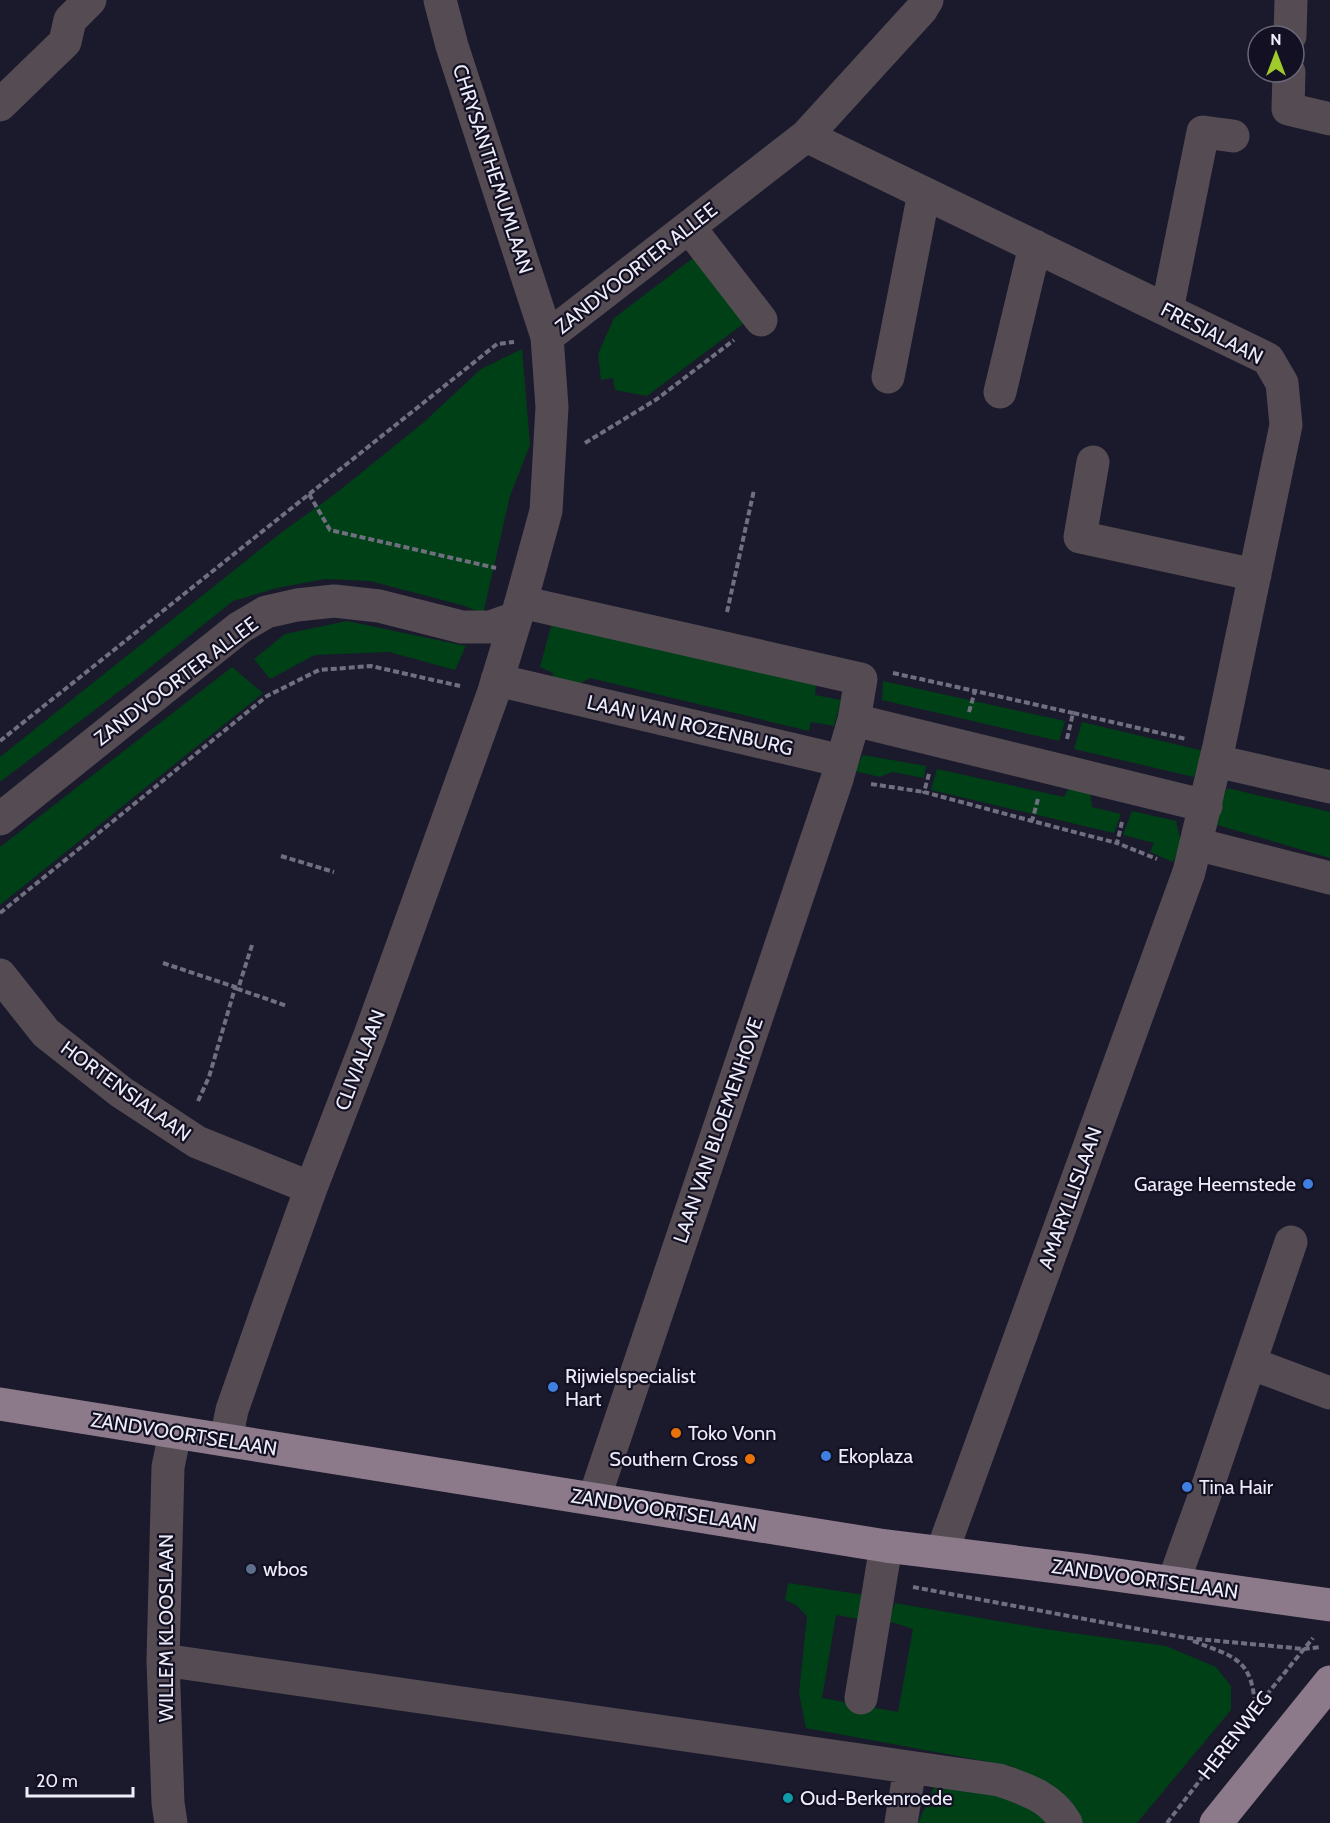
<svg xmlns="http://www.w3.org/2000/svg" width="1330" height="1823" font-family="Cabin,sans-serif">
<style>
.green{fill:#004017}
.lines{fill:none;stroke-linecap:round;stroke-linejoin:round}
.path{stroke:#706f7f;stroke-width:4;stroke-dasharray:6 3;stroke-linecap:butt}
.minor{stroke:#544b53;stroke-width:33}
.major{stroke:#8c7a8a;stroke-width:33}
.shop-dot{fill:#3f7fe0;stroke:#121022;stroke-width:2}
.food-dot{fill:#e8710a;stroke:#121022;stroke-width:2}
.service-dot{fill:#5c6f8a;stroke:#121022;stroke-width:2}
.culture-dot{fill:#0f9aa8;stroke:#121022;stroke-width:2}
.labels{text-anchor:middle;stroke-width:4.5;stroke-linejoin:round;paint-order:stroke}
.street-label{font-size:20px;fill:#edecf9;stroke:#121022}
.poi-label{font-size:20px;fill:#edecf9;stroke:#121022;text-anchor:start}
</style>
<rect width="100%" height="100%" fill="#1b192c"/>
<!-- green -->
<path class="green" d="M 697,255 L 747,321 L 647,396 L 615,390 L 613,378 L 601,380 L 598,354 L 614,318 Z
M 522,349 L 530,445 L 510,496 L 483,614 L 465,606 L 370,581 L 325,579 L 277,588 L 233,601 L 138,677 L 0,782 L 0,757 L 282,532 L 335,494 L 424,422 L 481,369 Z
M 553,619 L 818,671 L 815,695 L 841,700 L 834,726 L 811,722 L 809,731 L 590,678 L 573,687 L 553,683 L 553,673 L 540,667 Z
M 347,621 L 466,646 L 455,670 L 389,652 L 315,655 L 270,679 L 254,659 L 285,634 Z
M 232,667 L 263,693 L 0,905 L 0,847 Z
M 883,681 L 1065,721 L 1059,741 L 882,700 Z
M 1082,722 L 1204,751 L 1194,777 L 1074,749 Z
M 863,755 L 926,766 L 924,778 L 892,772 L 880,777 L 854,771 Z
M 937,769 L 1064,797 L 1072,783 L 1089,784 L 1092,807 L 1121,814 L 1114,833 L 931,790 Z
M 1227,788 L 1330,812 L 1330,858 L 1214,824 Z
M 1132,811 L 1176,821 L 1181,843 L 1173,862 L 1150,852 L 1154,843 L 1123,835 Z
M 788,1583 L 864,1595 L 859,1619 L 836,1615 L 822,1698 L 898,1712 L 913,1629 L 892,1622 L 888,1624 L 895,1603 L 1044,1629 L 1166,1646 L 1216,1667 L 1231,1686 L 1231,1710 L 1137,1823 L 1083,1823 L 1055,1793 L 1011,1766 L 806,1728 L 799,1693 L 807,1616 L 796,1605 L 785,1600 Z
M 939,1776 L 1030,1798 L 1049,1823 L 918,1823 Z"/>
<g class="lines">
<!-- path -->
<path class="path" d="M 585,443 L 657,399 L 734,340
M 309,494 L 330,530 L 496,568
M 727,612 L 754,490
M 893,673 L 975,691
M 969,712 L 975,691 L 1073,713
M 1067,739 L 1073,713 L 1186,739
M 0,741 L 497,344 L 514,342
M 929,774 L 924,792 L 1032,821
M 871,784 L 924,792
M 1038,799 L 1032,821 L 1117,843
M 1122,822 L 1117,843 L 1157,859
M 281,856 L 334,872
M 0,913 L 267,696 L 319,670 L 371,666 L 460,686
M 252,945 L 238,989 L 287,1006
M 163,963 L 238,988
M 198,1101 L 209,1077 L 235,988
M 913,1587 L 1187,1638 L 1304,1649 L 1320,1647
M 1193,1641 C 1235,1657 1253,1659 1255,1709
M 1167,1823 L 1255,1709 L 1313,1638"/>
<!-- minor -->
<path class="minor" d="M 440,0 L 452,46 L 547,337
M 1290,36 L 1291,0
M 1289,72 L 1288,109 L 1330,119
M 0,105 L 65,42 L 70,20 L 90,0
M 806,136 L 1268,359 L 1282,383 L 1286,425 L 1219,746 L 1189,872 L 942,1552
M 689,227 L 761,320
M 1167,310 L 1203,132 L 1233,136
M 888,377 L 924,193
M 1000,392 L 1035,246
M 1093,462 L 1080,537 L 1255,575
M 497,680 L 842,761 L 854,720 L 861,679 L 521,602
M 854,720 L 1206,806
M 1216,761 L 1330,787
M 0,819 L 239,628 L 266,612 L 297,605 L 334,601 L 379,606 L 462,627 L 490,627 L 516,618
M 1196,844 L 1330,878
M 0,975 L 46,1033 L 121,1092 L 197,1142 L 311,1188
M 1250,1363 L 1330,1393
M 226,1440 L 232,1410 L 267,1310 L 311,1188 L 370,1035 L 493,694 L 521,602 L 546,511 L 552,407 L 547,337 L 806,136 L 921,10 L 927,0
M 594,1499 L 837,779 L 842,761
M 1173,1583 L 1203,1500 L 1291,1242
M 163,1660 L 999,1780 C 1026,1789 1051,1797 1066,1823
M 861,1698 L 886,1546
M 171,1823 L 168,1803 L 163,1660 L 168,1467 L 175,1433
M 901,1823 L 910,1768"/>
<!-- major -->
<path class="major" d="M 0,1404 L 886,1546 L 1081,1570 L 1330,1605
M 1216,1823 L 1330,1682"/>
</g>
<!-- markers -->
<g class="shop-dot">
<circle cx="1308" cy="1184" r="6"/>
<circle cx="553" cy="1387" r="6"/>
<circle cx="826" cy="1456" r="6"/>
<circle cx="1187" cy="1487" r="6"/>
</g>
<g class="food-dot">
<circle cx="676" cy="1433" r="6"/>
<circle cx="750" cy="1459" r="6"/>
</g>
<circle class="service-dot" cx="251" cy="1569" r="6"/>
<circle class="culture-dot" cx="788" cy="1798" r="6"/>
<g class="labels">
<!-- street labels -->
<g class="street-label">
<text transform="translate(493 169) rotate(72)" y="7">CHRYSANTHEMUMLAAN</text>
<text transform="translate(636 268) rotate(-38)" y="7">ZANDVOORTER ALLEE</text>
<text transform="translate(1212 333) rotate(27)" y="7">FRESIALAAN</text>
<text transform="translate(176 681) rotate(-37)" y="7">ZANDVOORTER ALLEE</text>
<text transform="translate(690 725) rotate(13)" y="7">LAAN VAN ROZENBURG</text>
<text transform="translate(360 1060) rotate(-69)" y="7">CLIVIALAAN</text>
<text transform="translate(126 1091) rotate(36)" y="7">HORTENSIALAAN</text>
<text transform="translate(718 1130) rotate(-71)" y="7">LAAN VAN BLOEMENHOVE</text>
<text transform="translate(1070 1198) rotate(-70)" y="7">AMARYLLISLAAN</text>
<text transform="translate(184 1434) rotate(9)" y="7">ZANDVOORTSELAAN</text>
<text transform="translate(664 1510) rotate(9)" y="7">ZANDVOORTSELAAN</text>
<text transform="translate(1145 1579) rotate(8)" y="7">ZANDVOORTSELAAN</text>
<text transform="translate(166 1628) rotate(-90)" y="7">WILLEM KLOOSLAAN</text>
<text transform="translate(1235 1735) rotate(-52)" y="7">HERENWEG</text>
</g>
<!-- poi labels -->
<g class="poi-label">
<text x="1296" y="1191" text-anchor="end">Garage Heemstede</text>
<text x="565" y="1383">Rijwielspecialist<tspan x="565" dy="23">Hart</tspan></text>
<text x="688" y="1440">Toko Vonn</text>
<text x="838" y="1463">Ekoplaza</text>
<text x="738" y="1466" text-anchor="end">Southern Cross</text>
<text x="1199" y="1494">Tina Hair</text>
<text x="263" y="1576">wbos</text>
<text x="800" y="1805">Oud-Berkenroede</text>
</g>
</g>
<!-- north arrow -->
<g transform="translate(1276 54)"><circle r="28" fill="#121022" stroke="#6a6878" stroke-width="1.5"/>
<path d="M0-4.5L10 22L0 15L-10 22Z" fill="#a0c92b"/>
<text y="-9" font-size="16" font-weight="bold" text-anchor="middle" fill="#edecf9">N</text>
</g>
<!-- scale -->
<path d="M27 1787v9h106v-9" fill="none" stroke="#edecf9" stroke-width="3"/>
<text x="36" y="1787" font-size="18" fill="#edecf9" stroke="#121022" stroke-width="4.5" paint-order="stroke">20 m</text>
</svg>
